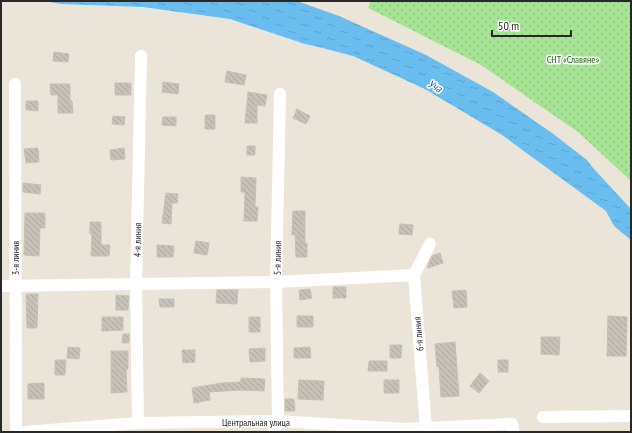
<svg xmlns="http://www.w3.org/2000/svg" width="632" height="433" font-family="'PT Sans Narrow',sans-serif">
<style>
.garden{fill:url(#garden-dots)}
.water{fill:url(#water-ripples)}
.building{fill:url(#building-back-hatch);stroke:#c6c1b3}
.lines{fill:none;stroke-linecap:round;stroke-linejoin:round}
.minor{stroke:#fff;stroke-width:12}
.labels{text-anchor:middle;stroke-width:3;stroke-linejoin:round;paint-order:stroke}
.park-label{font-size:10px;fill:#1f6418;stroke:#fff}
.street-label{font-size:10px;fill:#282828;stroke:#fff}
.water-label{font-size:11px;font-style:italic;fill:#0b5898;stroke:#fff}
</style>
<defs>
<pattern id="garden-dots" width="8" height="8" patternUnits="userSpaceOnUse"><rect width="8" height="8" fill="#a6e394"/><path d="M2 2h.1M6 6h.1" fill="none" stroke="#8fc380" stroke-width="1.8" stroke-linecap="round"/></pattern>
<pattern id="water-ripples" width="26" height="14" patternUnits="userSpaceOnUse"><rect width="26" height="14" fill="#69bdef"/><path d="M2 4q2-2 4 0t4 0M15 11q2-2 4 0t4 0" fill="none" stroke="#5ba2cd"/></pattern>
<pattern id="building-back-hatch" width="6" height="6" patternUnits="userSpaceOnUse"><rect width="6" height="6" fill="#c6c2b9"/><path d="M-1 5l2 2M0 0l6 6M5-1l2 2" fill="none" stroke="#aaa79f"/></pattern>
</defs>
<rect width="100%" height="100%" fill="#ebe5d9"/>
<!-- garden -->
<path class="garden" d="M 371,1 L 631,1 L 631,181 L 578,132 L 481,65 L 368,8 Z"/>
<!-- water -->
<path class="water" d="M 43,1 L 297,1 L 339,16 L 426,55 L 493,92 L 552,133 L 587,160 L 593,168 L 631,209 L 631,240 L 614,226 L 606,211 L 502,135 L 425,89 L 353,56 L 315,46 L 305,44 L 230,19 L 143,7 L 62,4 Z"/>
<!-- building -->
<path class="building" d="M 54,52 L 69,54 L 68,62 L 53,61 Z
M 227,71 L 246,75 L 244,85 L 225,82 Z
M 163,82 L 179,84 L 178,94 L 162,92 Z
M 115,83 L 131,83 L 131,95 L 115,95 Z
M 50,84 L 70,84 L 70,101 L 72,101 L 73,113 L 58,113 L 58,95 L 51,95 Z
M 248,92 L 267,95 L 265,106 L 257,105 L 257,123 L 245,123 Z
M 26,101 L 38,101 L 38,111 L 26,110 Z
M 297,109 L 310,116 L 306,124 L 293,118 Z
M 205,115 L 215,115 L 215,129 L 205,129 Z
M 113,116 L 125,117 L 124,125 L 112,124 Z
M 163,117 L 176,117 L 176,126 L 162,125 Z
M 247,146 L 255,146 L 255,155 L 247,155 Z
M 38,148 L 39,162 L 26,163 L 24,149 Z
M 124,148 L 125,159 L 111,160 L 110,150 Z
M 241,177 L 256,178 L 255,207 L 258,207 L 257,221 L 244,221 L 245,192 L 241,192 Z
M 23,183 L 41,185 L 40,194 L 23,192 Z
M 166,193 L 178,194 L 177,203 L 172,203 L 171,224 L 162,223 Z
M 293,211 L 305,211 L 305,243 L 307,243 L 307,257 L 296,257 L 295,234 L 292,235 Z
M 25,213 L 45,213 L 45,228 L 40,228 L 39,256 L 24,255 Z
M 90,222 L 101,222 L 101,245 L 110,245 L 109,256 L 91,256 L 92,234 L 90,234 Z
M 400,224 L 413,225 L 412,235 L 399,234 Z
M 196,241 L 209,243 L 207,255 L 194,253 Z
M 157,245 L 174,246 L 173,257 L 157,257 Z
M 440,253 L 443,263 L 428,268 L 428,265 L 432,256 Z
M 333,287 L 346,287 L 346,298 L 333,298 Z
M 310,289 L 312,298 L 300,300 L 299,290 Z
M 217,290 L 238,290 L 237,304 L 216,303 Z
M 466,290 L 467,307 L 454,308 L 452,291 Z
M 26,294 L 38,294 L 37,328 L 27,328 Z
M 116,295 L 129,296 L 128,310 L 116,310 Z
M 159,299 L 174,299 L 174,307 L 160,307 Z
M 297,316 L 313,316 L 313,327 L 297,327 Z
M 608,316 L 627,317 L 626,356 L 607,356 Z
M 102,317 L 123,317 L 123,330 L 102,331 Z
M 249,317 L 260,317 L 260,332 L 249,332 Z
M 123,334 L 129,334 L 129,343 L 122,343 Z
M 541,337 L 560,337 L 559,355 L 541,354 Z
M 455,342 L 459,396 L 441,397 L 439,367 L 437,367 L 435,344 Z
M 390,345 L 402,345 L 401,358 L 390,358 Z
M 68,347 L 80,348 L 79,359 L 67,358 Z
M 310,347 L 311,358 L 294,358 L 294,348 Z
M 265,348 L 265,361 L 250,362 L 249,349 Z
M 182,350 L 195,350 L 195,362 L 183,363 Z
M 111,351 L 128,351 L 128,369 L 126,369 L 127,392 L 111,393 Z
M 55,360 L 66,360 L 65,375 L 55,375 Z
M 498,360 L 508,360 L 508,372 L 498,372 Z
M 369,361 L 387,361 L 387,371 L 368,371 Z
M 480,373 L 489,381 L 479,393 L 470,386 Z
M 241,378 L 265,379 L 264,391 L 240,390 L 209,392 L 210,400 L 194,403 L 192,388 L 222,383 L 241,382 Z
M 299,380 L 324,381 L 323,400 L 298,399 Z
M 384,380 L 399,380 L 399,393 L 384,393 Z
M 44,383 L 44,399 L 28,399 L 28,384 Z
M 285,399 L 294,399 L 295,411 L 285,411 Z"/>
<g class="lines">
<!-- minor -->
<path class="minor" d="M 15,84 L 16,432
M 1,286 L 276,282 L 414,275
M 543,417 L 631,416
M 138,423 L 136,284 L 141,56
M 426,429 L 414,275 L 430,244
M 25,432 L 138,423 L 278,421 L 406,429 L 512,424 L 513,432
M 274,432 L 278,421 L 276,282 L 280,94"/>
</g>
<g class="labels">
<!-- park labels -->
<g class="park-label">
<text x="573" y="63">СНТ «Славяне»</text>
</g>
<!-- street labels -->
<g class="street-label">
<text transform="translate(137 240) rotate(-89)" y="4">4-я линия</text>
<text transform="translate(15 258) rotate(-90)" y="4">3-я линия</text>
<text transform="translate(277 258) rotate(-89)" y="4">5-я линия</text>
<text transform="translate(418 334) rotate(-95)" y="4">6-я линия</text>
<text x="256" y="426">Центральная улица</text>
</g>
<!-- water labels -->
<g class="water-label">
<text transform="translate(435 86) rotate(29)" y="4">Уча</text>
</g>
</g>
<!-- border -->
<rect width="632" height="433" fill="none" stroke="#282828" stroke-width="4"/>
<!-- scale -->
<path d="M492 30v6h79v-6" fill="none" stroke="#282828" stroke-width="2"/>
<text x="498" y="30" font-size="12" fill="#282828" stroke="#ffffff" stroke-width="3" paint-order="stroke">50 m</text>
</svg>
